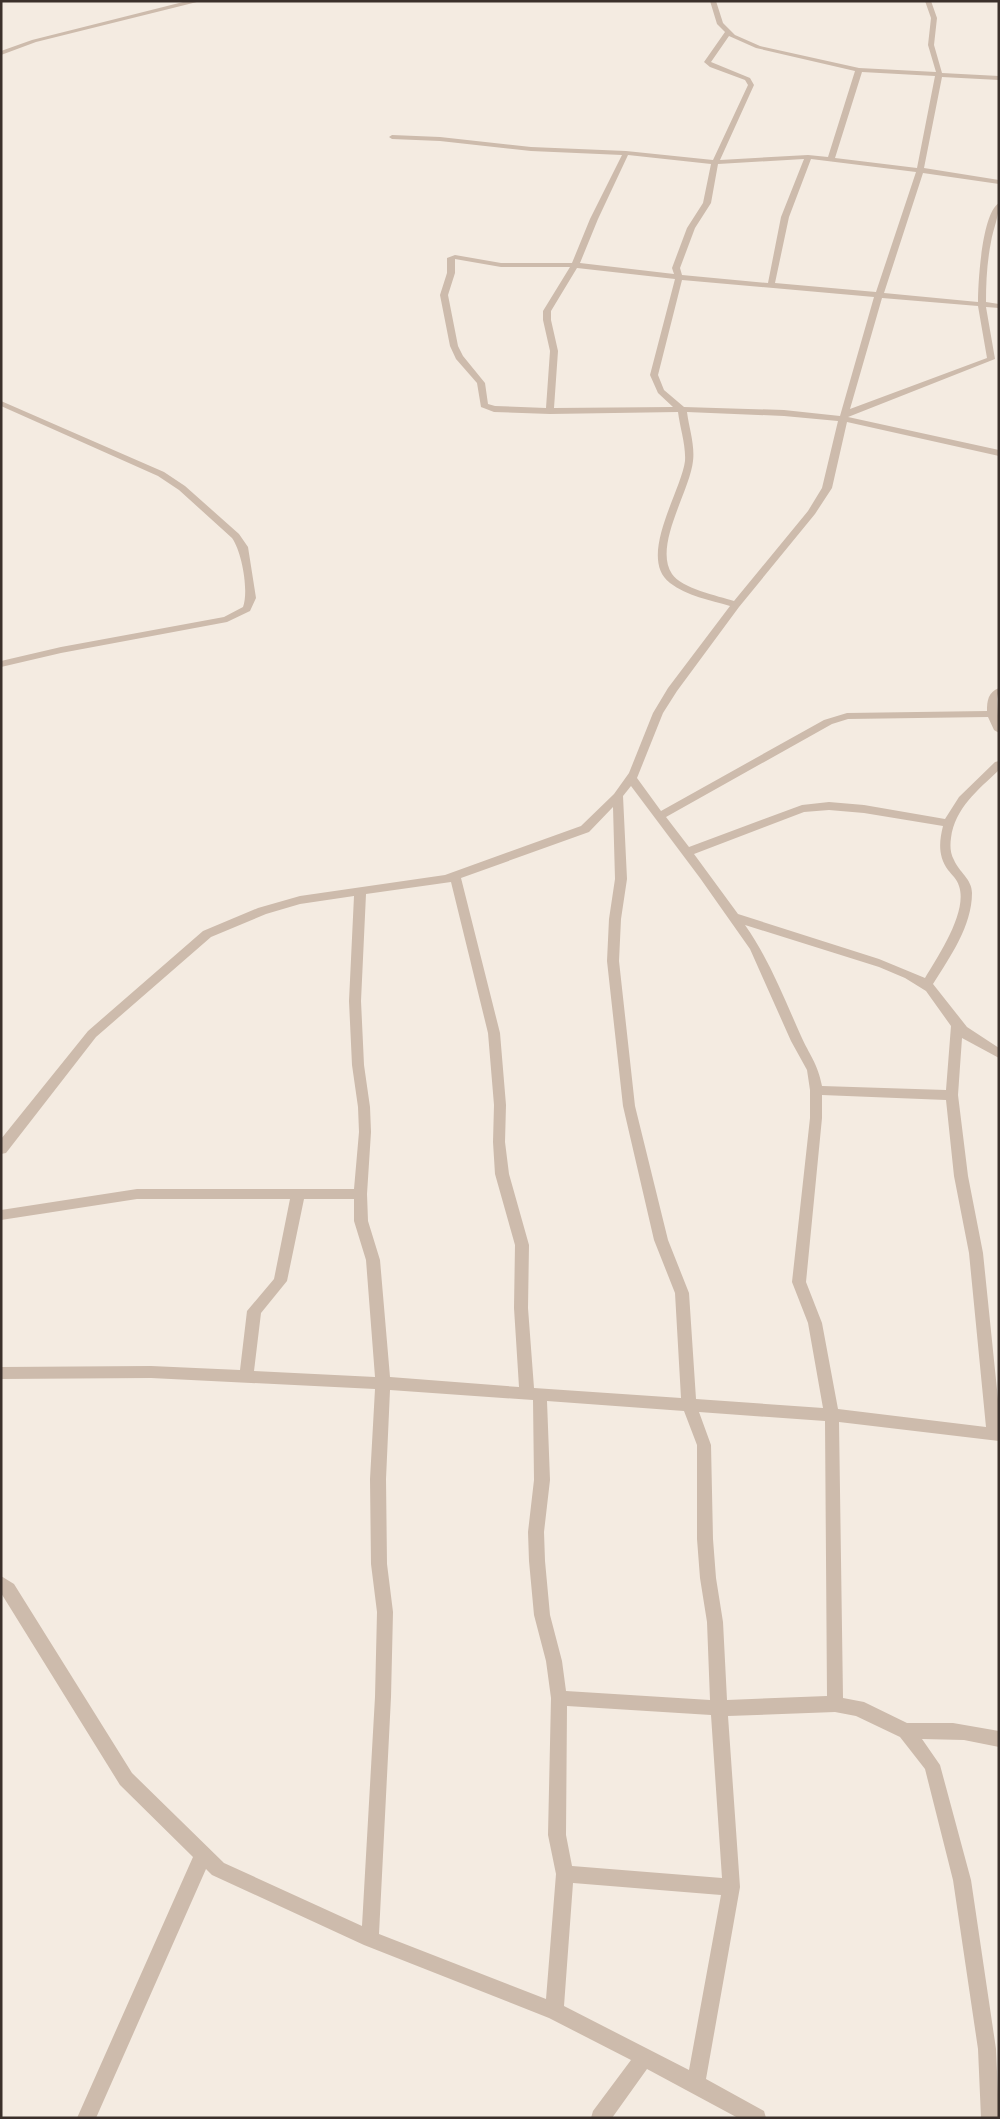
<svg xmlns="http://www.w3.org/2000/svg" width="1000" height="2119" font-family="'Exo 2',sans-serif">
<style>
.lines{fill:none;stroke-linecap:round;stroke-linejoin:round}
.minor{fill:#cdbbac;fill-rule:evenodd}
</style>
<rect width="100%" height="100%" fill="#f4ebe1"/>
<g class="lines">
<!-- minor -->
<path class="minor" d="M 187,1 L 201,1 L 36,42 L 1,55 L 1,51 L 32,40 Z
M 710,1 L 716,1 L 723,23 L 735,35 L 760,46 L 859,68 L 936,72 L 928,45 L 931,18 L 925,1 L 931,1 L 937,18 L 934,45 L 942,73 L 999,76 L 999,80 L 942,77 L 924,168 L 999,180 L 999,184 L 923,173 L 884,293 L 978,302 C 978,282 982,213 999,203 C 999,217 993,229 991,242 C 987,262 986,282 986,302 L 999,304 L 999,308 L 986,307 L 995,359 L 848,417 L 999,450 L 999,456 L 847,422 L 832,488 L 815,514 L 739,607 L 677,691 L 663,713 L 637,778 L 661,811 L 824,720 L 847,713 L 987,711 C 987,701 988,692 999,688 L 997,699 L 999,733 L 994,730 L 988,717 L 848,719 L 832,724 L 666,817 L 689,847 L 802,805 L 829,802 L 864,805 L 945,819 L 959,797 L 995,762 L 999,761 L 999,770 C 978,790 955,808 951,838 C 950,845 950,853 954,860 C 959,872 972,879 972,893 C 972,926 950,957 933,984 L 967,1027 L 999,1048 L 999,1058 L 962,1038 L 958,1095 L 968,1176 L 983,1253 L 999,1409 L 999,1441 L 839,1422 L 843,1698 L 864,1702 L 907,1723 L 953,1723 L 999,1731 L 999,1747 L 964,1740 L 922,1739 L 940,1765 L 971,1880 L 996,2049 L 999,2118 L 981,2118 L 978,2049 L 953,1880 L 925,1769 L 900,1737 L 856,1716 L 835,1712 L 728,1716 L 740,1887 L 706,2079 L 764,2111 L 766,2118 L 738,2118 L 647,2069 L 612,2118 L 591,2118 L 593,2111 L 631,2060 L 549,2018 L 364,1945 L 212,1875 L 206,1869 L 96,2118 L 77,2118 L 193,1857 L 120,1785 L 1,1593 L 1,1576 L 14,1584 L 132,1773 L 224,1863 L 362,1926 L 375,1697 L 377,1612 L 371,1564 L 370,1479 L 375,1389 L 151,1378 L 1,1379 L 1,1367 L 151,1366 L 240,1370 L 247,1311 L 274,1279 L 290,1199 L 137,1199 L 1,1220 L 1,1210 L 137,1189 L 354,1189 L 359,1132 L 358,1107 L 352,1065 L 349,1001 L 354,896 L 300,904 L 266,914 L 211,937 L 96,1037 L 6,1153 L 1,1154 L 1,1139 L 88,1031 L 203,931 L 258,908 L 300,896 L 445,875 L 581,826 L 614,794 L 629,773 L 653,713 L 668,688 L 730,606 C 710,600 687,596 670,583 C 637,558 681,492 685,461 C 686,445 680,428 678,412 L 550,414 L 494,412 L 481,407 L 477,383 L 456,359 L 450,346 L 440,295 L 447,273 L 447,258 L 455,255 L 501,263 L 572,263 L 590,219 L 622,155 L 531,151 L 440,141 L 392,139 L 389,137 L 392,135 L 440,137 L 531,147 L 626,151 L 713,160 L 748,85 L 745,80 L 710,67 L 704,62 L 725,32 L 717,24 ZM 729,36 L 756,48 L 855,71 L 828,157 L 808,155 L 720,160 L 754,85 L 750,78 L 711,62 ZM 862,72 L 935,76 L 917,168 L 835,158 ZM 628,155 L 711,164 L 703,203 L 687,228 L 672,268 L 674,274 L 580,263 L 598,219 ZM 804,159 L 781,217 L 768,283 L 682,275 L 680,268 L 695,228 L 711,203 L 718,164 ZM 811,159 L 916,172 L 876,292 L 775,283 L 789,217 ZM 455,259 L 501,267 L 570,267 L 543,311 L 543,320 L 550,351 L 546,408 L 495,406 L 488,404 L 485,383 L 463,356 L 458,346 L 448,295 L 455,273 ZM 577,268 L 675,279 L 650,375 L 658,393 L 673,407 L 554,408 L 558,351 L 551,320 L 551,311 ZM 682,280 L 874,297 L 840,416 L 784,410 L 684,407 L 664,390 L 658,375 ZM 882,298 L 978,306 L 987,358 L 850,409 ZM 687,412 L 784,416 L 838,421 L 822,488 L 808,511 L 734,601 C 718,596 681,588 672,574 C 653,546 690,491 693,461 C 695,445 689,428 687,412 ZM 631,786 L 700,878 L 750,949 L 791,1041 L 807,1070 L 810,1090 L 810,1118 L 792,1282 L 808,1323 L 823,1408 L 696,1399 L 689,1293 L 668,1240 L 635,1106 L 619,961 L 621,919 L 627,879 L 623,796 ZM 613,807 L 615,879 L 609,919 L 607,961 L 623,1106 L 654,1240 L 675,1293 L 681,1398 L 534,1388 L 528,1308 L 529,1245 L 509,1174 L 505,1142 L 506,1105 L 500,1033 L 461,878 L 589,832 ZM 829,810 L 864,813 L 943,826 C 939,842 938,856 948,870 C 952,875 957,879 959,886 C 968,912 938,956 925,978 L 879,959 L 738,914 L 694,854 L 804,812 ZM 451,882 L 488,1033 L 494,1105 L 493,1142 L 495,1174 L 515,1245 L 514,1308 L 519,1387 L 390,1377 L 380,1260 L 368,1221 L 367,1194 L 371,1132 L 370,1107 L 364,1065 L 361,1001 L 366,894 ZM 745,925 L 879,967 L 905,978 L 926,991 L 951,1026 L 946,1090 L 822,1086 C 818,1064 809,1054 801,1036 C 784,998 769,959 745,925 ZM 822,1095 L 946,1100 L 954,1176 L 969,1253 L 986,1427 L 838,1409 L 822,1323 L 806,1282 L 822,1118 ZM 304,1199 L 354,1199 L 354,1221 L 366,1260 L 375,1377 L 254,1371 L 261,1313 L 287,1281 ZM 390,1390 L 533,1400 L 534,1480 L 528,1532 L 529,1561 L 534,1615 L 546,1661 L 551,1698 L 548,1835 L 556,1874 L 546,1999 L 379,1934 L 391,1697 L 393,1612 L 387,1564 L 386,1479 ZM 547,1401 L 684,1411 L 697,1445 L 697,1539 L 700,1578 L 707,1622 L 710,1700 L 566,1691 L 562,1661 L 550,1615 L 545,1561 L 544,1532 L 550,1480 ZM 699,1412 L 825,1421 L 827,1696 L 727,1700 L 723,1622 L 716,1578 L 713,1539 L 711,1445 ZM 567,1706 L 711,1715 L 722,1878 L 572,1866 L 566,1835 ZM 573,1883 L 721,1895 L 689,2070 L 564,2006 Z
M 1,401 L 164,472 L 185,486 L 239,534 L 248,547 L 256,598 L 250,611 L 227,622 L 61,653 L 1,667 L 1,661 L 61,647 L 224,617 L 243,607 C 249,591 242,552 232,538 L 179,490 L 158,476 L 1,406 Z"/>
</g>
<!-- border -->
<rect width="1000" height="2119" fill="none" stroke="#3b302b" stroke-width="5"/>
</svg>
